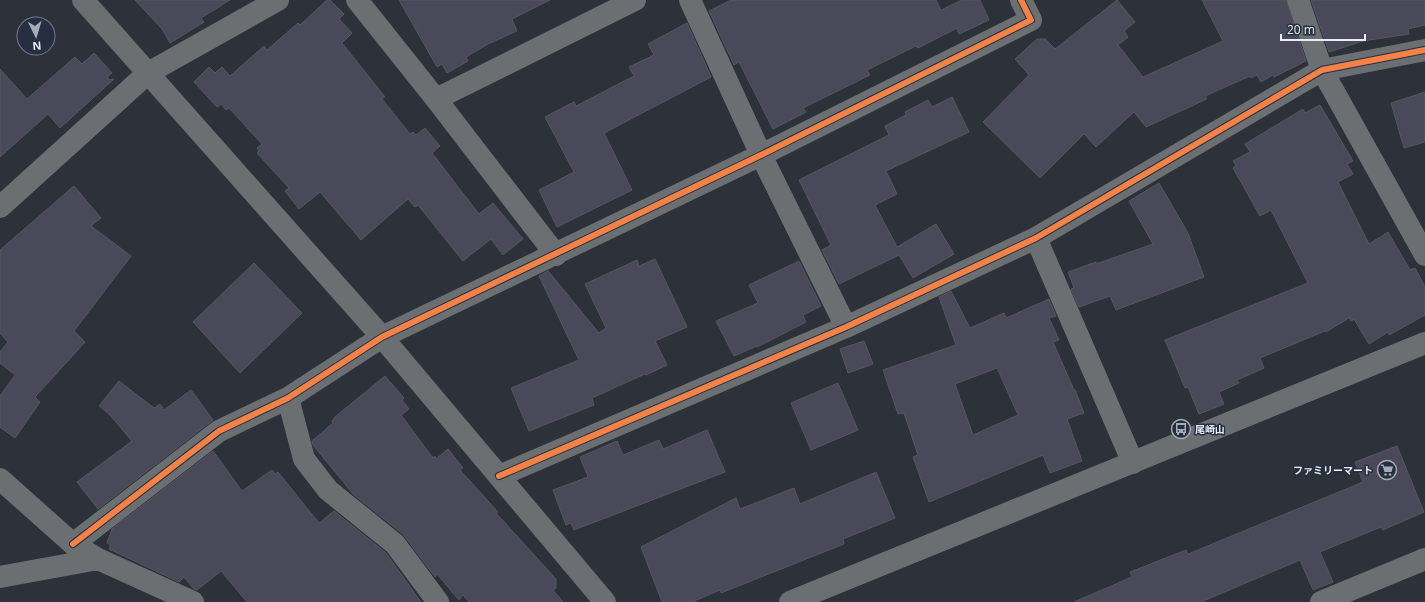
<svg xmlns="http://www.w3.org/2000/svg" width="1425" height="602" font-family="'Open Sans','Noto Sans JP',sans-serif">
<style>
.building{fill:#4a4959;stroke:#56575f;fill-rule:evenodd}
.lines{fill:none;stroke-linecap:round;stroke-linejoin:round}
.minor{stroke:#6b6f72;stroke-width:22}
.cycleway-casing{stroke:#262f40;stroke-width:8}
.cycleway{stroke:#f48246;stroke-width:6}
.labels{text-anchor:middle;stroke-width:3;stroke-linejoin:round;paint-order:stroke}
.poi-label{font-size:10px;font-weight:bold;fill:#e8eef9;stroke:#262f40;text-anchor:start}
</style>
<rect width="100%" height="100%" fill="#2c313a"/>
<!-- building -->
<path class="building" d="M 135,0 L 230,0 L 201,18 L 204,22 L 170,43 L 162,29 Z
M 327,0 L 330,0 L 344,14 L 339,19 L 352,33 L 342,43 L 385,97 L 382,99 L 410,134 L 413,132 L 416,135 L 425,128 L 440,146 L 432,153 L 479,214 L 493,203 L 523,239 L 503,255 L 491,239 L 463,261 L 418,205 L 415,207 L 408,199 L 361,240 L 320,192 L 299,209 L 285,191 L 289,188 L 257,153 L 259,151 L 257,148 L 262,144 L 229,108 L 226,110 L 221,104 L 217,107 L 194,82 L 209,67 L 215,73 L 222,67 L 230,76 L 264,46 L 267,50 L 298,23 L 300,25 Z
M 399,0 L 550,0 L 512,19 L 517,31 L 488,44 L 466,57 L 468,61 L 447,73 L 442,64 L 437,67 Z
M 731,0 L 936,0 L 941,10 L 962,0 L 980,0 L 989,20 L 959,34 L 957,28 L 918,48 L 916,46 L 867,70 L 870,75 L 803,108 L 806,112 L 773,129 L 739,62 L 734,65 L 709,11 Z
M 1117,0 L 1135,22 L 1124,31 L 1128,37 L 1118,45 L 1143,77 L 1223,41 L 1202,0 L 1286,0 L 1306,61 L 1274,77 L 1273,75 L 1261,82 L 1257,75 L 1251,78 L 1250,76 L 1205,96 L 1207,99 L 1146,127 L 1134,112 L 1096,147 L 1084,134 L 1040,178 L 983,122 L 1029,75 L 1015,59 L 1037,39 L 1045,39 L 1055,49 Z
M 1311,0 L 1425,0 L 1425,25 L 1408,29 L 1409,34 L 1363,41 L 1329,52 Z
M 687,23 L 711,77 L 604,133 L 632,190 L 557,227 L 539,190 L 574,172 L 545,117 L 574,102 L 576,106 L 634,76 L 629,67 L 654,55 L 648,44 Z
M 94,53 L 112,73 L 107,77 L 110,80 L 114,79 L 60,128 L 48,114 L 0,157 L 0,69 L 27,99 L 75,57 L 82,64 Z
M 1425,92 L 1425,142 L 1404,148 L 1391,103 Z
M 952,97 L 969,132 L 886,171 L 897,194 L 875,205 L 897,247 L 936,224 L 954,254 L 913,278 L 899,255 L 839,284 L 822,250 L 831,245 L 799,180 L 889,135 L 885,126 L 906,115 L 905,112 L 928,100 L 932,107 Z
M 1320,105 L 1353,161 L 1347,164 L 1353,174 L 1338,182 L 1369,244 L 1388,232 L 1410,270 L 1415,268 L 1425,287 L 1425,315 L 1389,335 L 1388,332 L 1369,344 L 1354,319 L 1351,321 L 1349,318 L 1326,332 L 1325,331 L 1260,358 L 1264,368 L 1237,380 L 1239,383 L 1219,392 L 1224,404 L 1199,414 L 1188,387 L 1185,388 L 1165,340 L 1308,283 L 1271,210 L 1260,216 L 1233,168 L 1236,165 L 1233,161 L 1250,152 L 1245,144 L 1303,109 L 1305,113 Z
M 1159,183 L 1188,233 L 1204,277 L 1116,310 L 1110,296 L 1079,307 L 1071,289 L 1074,288 L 1068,272 L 1096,262 L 1096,264 L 1153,244 L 1129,201 Z
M 74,186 L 101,218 L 91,226 L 131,256 L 74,331 L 85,342 L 35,397 L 40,402 L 15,438 L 0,427 L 0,396 L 15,375 L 0,363 L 0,352 L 8,342 L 0,333 L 0,250 Z
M 655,259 L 687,327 L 655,341 L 667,365 L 646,375 L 645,374 L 592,398 L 594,405 L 529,431 L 511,388 L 579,360 L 539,276 L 548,271 L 599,333 L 606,328 L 585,284 L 637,260 L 639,266 Z
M 799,261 L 821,306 L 803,315 L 806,322 L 757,347 L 757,346 L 734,356 L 716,321 L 758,303 L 749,285 Z
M 254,263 L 302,313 L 240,373 L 193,322 Z
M 951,291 L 970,328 L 1004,313 L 1006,318 L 1049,299 L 1056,316 L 1049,318 L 1059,340 L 1053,342 L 1074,390 L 1075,390 L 1084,413 L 1067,419 L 1082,461 L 1050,473 L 1043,455 L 929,502 L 913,457 L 918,455 L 904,413 L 898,414 L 883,370 L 956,345 L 939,297 ZM 997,368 L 1018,415 L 973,435 L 955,384 Z
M 864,341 L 873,364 L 848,373 L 840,349 Z
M 385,376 L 404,398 L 402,400 L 409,409 L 401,415 L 433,458 L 435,456 L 436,459 L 448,449 L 463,468 L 460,470 L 498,512 L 496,513 L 556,579 L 556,588 L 553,590 L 563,602 L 469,602 L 463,595 L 459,600 L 437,574 L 435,577 L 403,534 L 354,495 L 313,445 L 312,441 L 333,423 L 332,421 L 335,417 Z
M 119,381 L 154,408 L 160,404 L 164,410 L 191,390 L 213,420 L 98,509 L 77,482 L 132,441 L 110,415 L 99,406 Z
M 838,383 L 858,430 L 811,450 L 791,403 Z
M 707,430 L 725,472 L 574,530 L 571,523 L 566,525 L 553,490 L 588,477 L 580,457 L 617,441 L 623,455 L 659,440 L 663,449 Z
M 1397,446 L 1424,512 L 1383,530 L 1381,527 L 1320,552 L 1333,582 L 1313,590 L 1300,560 L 1201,602 L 1074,602 L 1132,577 L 1130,572 L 1186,550 L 1188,554 L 1363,482 L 1355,462 Z
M 213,451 L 242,491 L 272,470 L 275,474 L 278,472 L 319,523 L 334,511 L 386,553 L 421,602 L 247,602 L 221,571 L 197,590 L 194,589 L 184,577 L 179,582 L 109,549 L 111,545 L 107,543 L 112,529 Z
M 876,472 L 895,518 L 843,539 L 844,544 L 721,593 L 720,590 L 692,602 L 662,602 L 641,547 L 736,498 L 740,509 L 794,488 L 800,504 Z"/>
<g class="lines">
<!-- minor -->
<path class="minor" d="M 83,0 L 382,337 L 605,602
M 357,0 L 436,99 L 556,255
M 690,0 L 761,155 L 846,327
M 1298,0 L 1322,70 L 1425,255
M 436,99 L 635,0
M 0,207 L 148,73 L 278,0
M 1036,238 L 1133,463
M 288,398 L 304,459 L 328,490 L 395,544 L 438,602
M 499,476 L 846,327 L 1036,238 L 1322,70 L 1425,50
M 0,479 L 73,544 L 98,559 L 193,602
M 73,544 L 219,431 L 288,398 L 382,337 L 761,155 L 1031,20 L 1021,0
M 0,577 L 98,559
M 790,602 L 1425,343
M 1321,602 L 1425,559"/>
<!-- cycleway casing -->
<g class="cycleway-casing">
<path id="cycleway" d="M 499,476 L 846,327 L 1036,238 L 1322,70 L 1425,50
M 73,544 L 219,431 L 288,398 L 382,337 L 761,155 L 1031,20 L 1021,0"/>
</g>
<!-- cycleway -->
<use href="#cycleway" class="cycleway"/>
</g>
<!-- icons -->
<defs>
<g id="bus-ring" transform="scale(1)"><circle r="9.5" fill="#262f40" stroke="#a6acb6" stroke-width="1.5"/><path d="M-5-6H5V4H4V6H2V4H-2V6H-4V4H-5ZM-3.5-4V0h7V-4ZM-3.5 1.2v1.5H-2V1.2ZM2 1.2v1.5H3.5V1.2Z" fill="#a6acb6"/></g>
<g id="supermarket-ring" transform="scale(1)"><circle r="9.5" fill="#262f40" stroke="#a6acb6" stroke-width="1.5"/><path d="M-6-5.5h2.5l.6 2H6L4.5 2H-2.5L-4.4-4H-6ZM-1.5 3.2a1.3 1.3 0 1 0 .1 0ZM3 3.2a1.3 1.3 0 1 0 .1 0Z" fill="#a6acb6"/></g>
</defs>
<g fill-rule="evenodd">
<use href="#bus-ring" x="1181" y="429"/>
<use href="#supermarket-ring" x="1387" y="470"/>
</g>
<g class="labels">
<!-- poi labels -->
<g class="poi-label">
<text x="1195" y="433">尾崎山</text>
<text x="1373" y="474" text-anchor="end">ファミリーマート</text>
</g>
</g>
<!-- north arrow -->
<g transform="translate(36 36) rotate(175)"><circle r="19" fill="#262f40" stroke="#747b8a"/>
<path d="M0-3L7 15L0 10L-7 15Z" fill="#a6acb6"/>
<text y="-6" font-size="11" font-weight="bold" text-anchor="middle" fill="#e8eef9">N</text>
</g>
<!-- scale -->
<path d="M1281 34v6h84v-6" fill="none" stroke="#e8eef9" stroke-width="2"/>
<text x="1287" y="34" font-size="12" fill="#e8eef9" stroke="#262f40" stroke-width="3" paint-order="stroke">20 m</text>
</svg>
